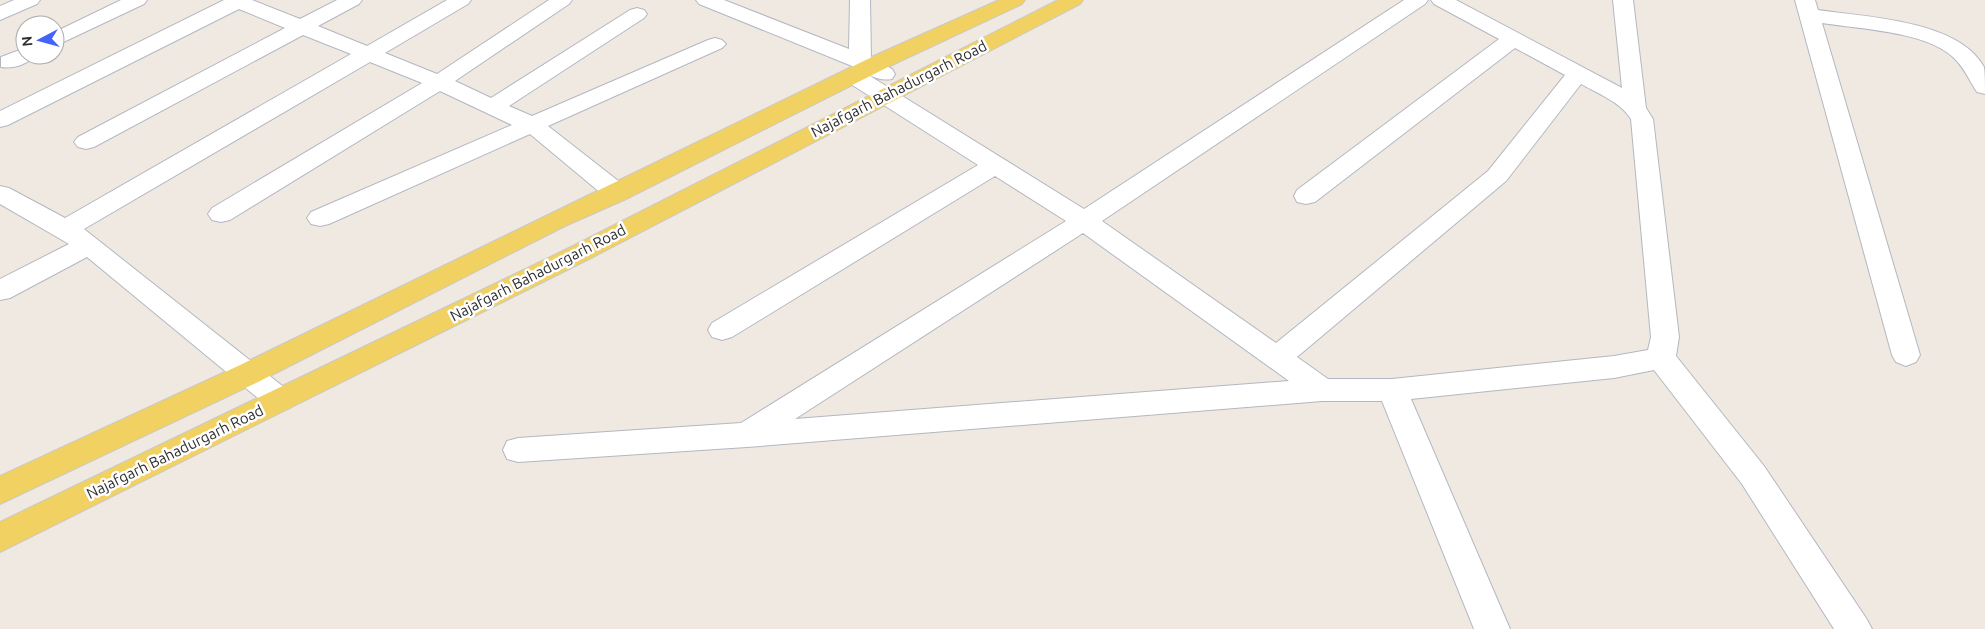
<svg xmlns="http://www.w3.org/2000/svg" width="1985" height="629" font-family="Ubuntu,sans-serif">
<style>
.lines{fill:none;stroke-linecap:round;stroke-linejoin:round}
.minor-casing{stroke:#b4b7c1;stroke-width:2}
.major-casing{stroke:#c9c9c9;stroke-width:2}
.minor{fill:#fff;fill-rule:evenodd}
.major{fill:#f2d163;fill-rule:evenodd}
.labels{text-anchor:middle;stroke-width:5;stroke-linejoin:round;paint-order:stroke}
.street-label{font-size:15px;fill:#2e2e2e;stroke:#fff}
</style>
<rect width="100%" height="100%" fill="#efe9e1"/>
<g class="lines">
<!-- minor casing -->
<g class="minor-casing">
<path id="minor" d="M 14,0 L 40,0 L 37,4 L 0,20 L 0,6 Z
M 121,0 L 147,0 L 144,4 L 55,46 L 55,32 Z
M 224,0 L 252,0 L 300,19 L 337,0 L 362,0 L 359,4 L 318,26 L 367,46 L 447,0 L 471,0 L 468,4 L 385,53 L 437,74 L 549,0 L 572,0 L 569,4 L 455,81 L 491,98 L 630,10 L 637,8 L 644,10 L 647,14 L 644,18 L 509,106 L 532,116 L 708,40 L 715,38 L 722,40 L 726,44 L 722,48 L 548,126 L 626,187 L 629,193 L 626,199 L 617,201 L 608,199 L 530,134 L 329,224 L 320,226 L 311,224 L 307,218 L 311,212 L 512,125 L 440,91 L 230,220 L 221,222 L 212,220 L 208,214 L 212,208 L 422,83 L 370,62 L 84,229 L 290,392 L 295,400 L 290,408 L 280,411 L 270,408 L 87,257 L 10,298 L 0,300 L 0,279 L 69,244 L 0,204 L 0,186 L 9,188 L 65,218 L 351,54 L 303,35 L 94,147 L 86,149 L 78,147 L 74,142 L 78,137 L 285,28 L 239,9 L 8,125 L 0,127 L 0,111 Z
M 696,0 L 724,0 L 849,49 L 850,0 L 870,0 L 871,58 L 892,69 L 895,74 L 892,79 C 877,82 865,72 852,66 L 699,4 Z
M 1404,0 L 1428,0 L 1425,4 L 1102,221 L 1276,343 L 1488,171 L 1565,75 L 1515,48 L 1315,202 L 1306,204 L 1297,202 L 1294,196 L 1297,190 L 1499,39 L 1434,4 L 1431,0 L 1456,0 L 1622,88 L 1613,0 L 1633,0 L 1646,108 L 1653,119 L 1679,337 L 1676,356 L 1764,466 L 1866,618 L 1872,629 L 1834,629 L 1742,484 L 1654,370 L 1614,378 L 1411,399 L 1510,629 L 1474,629 L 1382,401 L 1322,401 L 747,447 L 518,462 L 507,459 L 503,450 L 507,441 L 518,438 L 741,423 L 1066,221 L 995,176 L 732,337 L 722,340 L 712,337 L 708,330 L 712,323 L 978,165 L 846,81 L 843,76 L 846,71 L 854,69 L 862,71 L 1084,209 ZM 1581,84 C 1599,94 1620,102 1631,119 L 1651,337 L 1648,350 L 1614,356 L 1392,379 L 1328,379 L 1297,357 L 1506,181 ZM 1083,233 L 1289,381 L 795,419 Z
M 1795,0 L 1815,0 L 1818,10 C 1865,17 1959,20 1984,67 C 1985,74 1985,86 1985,94 L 1977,92 C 1969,80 1964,67 1953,57 C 1924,31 1859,29 1822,23 L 1920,355 L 1916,362 L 1906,366 L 1896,362 L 1892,355 Z
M 25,48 L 25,55 L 35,55 C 28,65 12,69 1,67 L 1,57 Z"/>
</g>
<!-- major casing -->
<g class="major-casing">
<path id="major" d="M 999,0 L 1025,0 L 1022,4 L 892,65 L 626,199 L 565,226 L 258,382 L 0,504 L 0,476 L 238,366 L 876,55 Z
M 1058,0 L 1083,0 L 1080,4 L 589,259 L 0,552 L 0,522 L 571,247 Z"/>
</g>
<!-- minor -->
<use href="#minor" class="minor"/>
<!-- major -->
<use href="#major" class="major"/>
</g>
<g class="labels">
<!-- street labels -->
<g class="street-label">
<text transform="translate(899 89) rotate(-27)" y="5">Najafgarh Bahadurgarh Road</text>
<text transform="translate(538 273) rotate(-27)" y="5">Najafgarh Bahadurgarh Road</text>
<text transform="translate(175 452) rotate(-26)" y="5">Najafgarh Bahadurgarh Road</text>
</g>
</g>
<!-- north arrow -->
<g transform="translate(40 40) rotate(264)"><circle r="24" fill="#ffffff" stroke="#ababab"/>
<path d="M0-4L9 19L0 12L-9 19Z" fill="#4264fb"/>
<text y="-8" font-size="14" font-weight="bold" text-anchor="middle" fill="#2e2e2e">N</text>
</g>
</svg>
